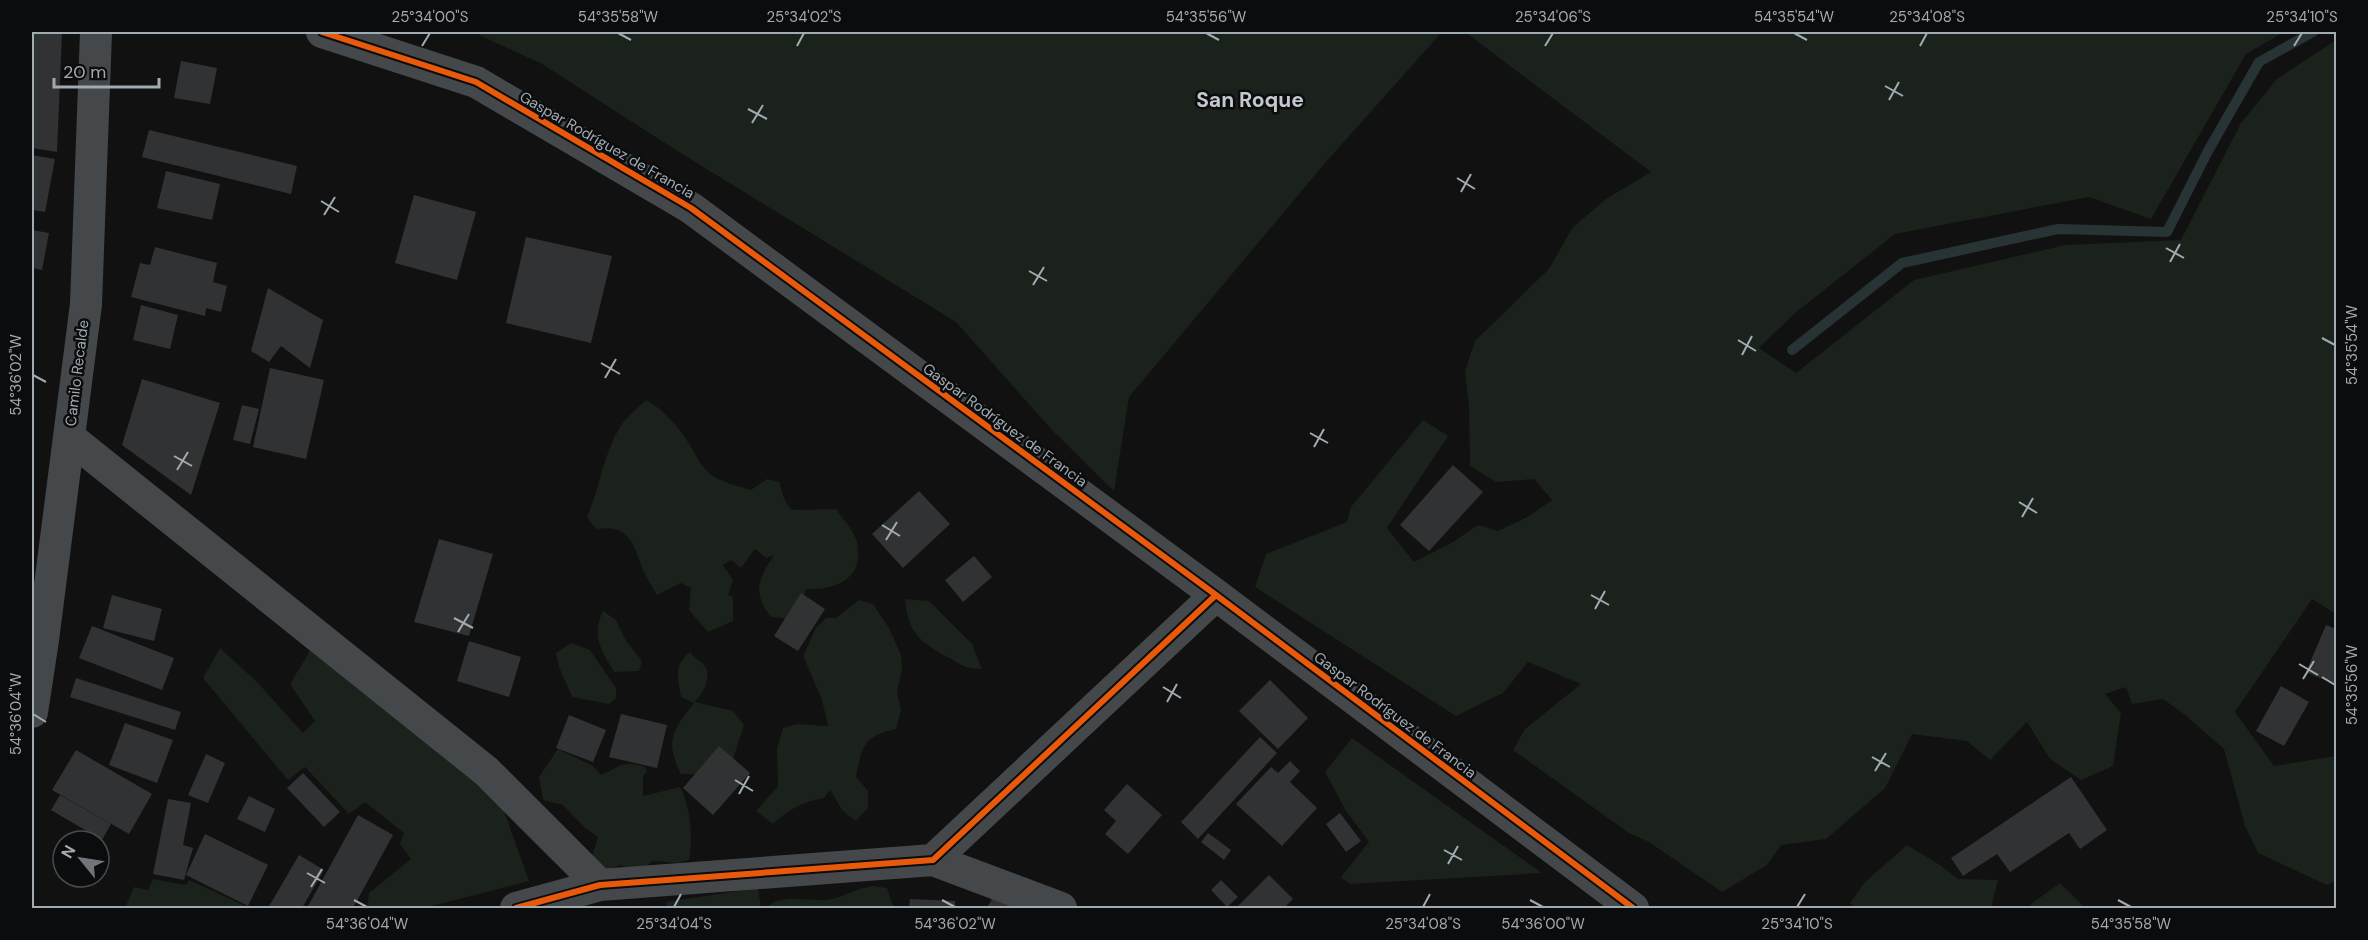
<svg xmlns="http://www.w3.org/2000/svg" width="2368" height="940" font-family="'DM Sans',sans-serif">
<style>
.green{fill:#1b211b}
.lines{fill:none;stroke-linecap:round;stroke-linejoin:round}
.stream{stroke:#283336;stroke-width:10}
.building{fill:#313233}
.street{stroke:#45484a;stroke-width:32}
.cycleway-casing{stroke:#0b0c0d;stroke-width:10}
.cycleway{stroke:#e8590c;stroke-width:6}
.ticks{fill:none;stroke:#a1abb2;stroke-width:2}
.labels{text-anchor:middle;stroke-width:5;stroke-linejoin:round;paint-order:stroke}
.street-label{font-size:15px;fill:#a1abb2;stroke:#0b0c0d}
.district-label{font-size:21px;font-weight:bold;fill:#c2c8ce;stroke:#0b0c0d}
.neatline{fill:none;stroke:#a1abb2;stroke-width:2}
.ticks-label{font-size:15px;text-anchor:middle;fill:#a1abb2}
</style>
<rect width="100%" height="100%" fill="#111"/>
<!-- green -->
<path class="green" d="M 480,32 L 1442,32 L 1325,163 L 1129,397 L 1114,491 L 1052,430 L 956,322 L 679,152 L 542,64 L 479,35 Z
M 1465,32 L 2284,32 L 2246,54 L 2151,219 L 2089,197 L 1895,234 L 1795,313 L 1759,348 L 1796,373 L 1914,280 L 2065,245 L 2181,240 L 2241,123 L 2277,79 L 2336,40 L 2336,614 L 2312,599 L 2235,712 L 2274,766 L 2336,756 L 2336,881 L 2327,885 L 2258,853 L 2245,826 L 2224,749 L 2184,714 L 2163,699 L 2132,704 L 2126,687 L 2105,694 L 2121,713 L 2113,766 L 2081,780 L 2050,759 L 2027,722 L 1990,760 L 1967,741 L 1912,734 L 1885,788 L 1826,839 L 1781,845 L 1767,865 L 1722,892 L 1649,842 L 1629,833 L 1513,750 L 1525,729 L 1581,684 L 1528,662 L 1503,693 L 1456,716 L 1255,587 L 1266,554 L 1347,522 L 1351,507 L 1423,420 L 1448,436 L 1387,528 L 1414,562 L 1453,542 L 1478,525 L 1498,531 L 1529,516 L 1552,500 L 1534,479 L 1496,482 L 1470,466 L 1469,407 L 1465,371 L 1475,341 L 1549,269 L 1573,227 L 1606,199 L 1651,172 Z
M 646,400 C 663,409 678,426 688,442 C 696,454 700,467 713,476 C 724,483 738,486 751,490 L 767,479 L 779,482 L 785,501 L 792,510 L 836,509 C 842,518 851,527 855,537 C 858,542 858,549 858,555 C 858,583 829,590 806,589 L 799,620 L 771,617 C 752,593 758,579 774,555 L 766,558 L 755,549 L 741,568 L 731,560 L 723,565 L 733,580 L 728,595 L 733,597 L 733,621 L 708,632 L 689,610 L 691,588 L 681,583 L 657,595 C 653,587 647,579 643,570 C 633,544 630,524 596,529 L 587,517 C 600,487 603,455 620,427 C 626,417 638,408 646,400 Z
M 905,599 L 929,601 L 972,644 L 982,669 C 967,669 964,666 951,659 C 921,643 908,634 905,599 Z
M 859,600 L 873,604 L 889,628 L 901,655 L 902,670 L 897,692 L 901,710 L 896,729 C 864,736 862,746 856,777 L 868,791 L 868,808 L 856,821 L 843,811 L 830,790 L 824,798 C 802,802 789,809 773,824 L 756,811 L 778,786 L 777,748 L 783,728 L 796,724 L 828,726 L 822,700 L 803,656 L 816,628 L 826,618 L 836,618 Z
M 603,611 L 616,620 L 625,639 L 642,661 L 639,671 L 614,672 C 601,649 591,637 603,611 Z
M 571,643 L 590,650 L 616,688 L 616,698 L 609,704 L 572,697 L 559,667 L 556,653 Z
M 314,644 L 499,797 L 529,881 L 424,908 L 367,908 L 369,893 L 411,859 L 400,844 L 404,833 L 365,802 L 349,814 L 305,767 L 288,780 L 203,678 L 220,648 L 257,682 L 303,733 L 315,721 L 290,684 Z
M 690,652 C 694,658 701,661 705,666 C 712,678 703,693 695,702 L 733,711 L 744,725 L 732,762 L 702,774 L 681,774 C 664,740 673,730 694,703 L 681,697 C 678,678 673,665 690,652 Z
M 1352,738 L 1542,873 L 1350,884 L 1341,877 L 1369,842 L 1346,811 L 1325,772 Z
M 558,749 L 593,766 L 601,775 C 619,767 624,759 645,767 L 647,772 L 643,776 L 643,796 L 680,787 C 691,808 693,837 689,860 L 678,863 L 652,861 L 642,871 L 619,865 L 608,871 L 590,863 L 598,837 L 584,827 L 563,805 L 543,800 L 539,777 Z
M 1907,845 L 1940,865 L 1958,879 L 1998,880 L 1991,908 L 1854,908 L 1850,903 L 1864,883 Z
M 153,879 L 186,885 L 189,880 L 250,908 L 125,908 L 134,887 L 148,890 Z
M 2060,883 L 2085,908 L 2031,908 L 2031,904 Z
M 872,886 L 887,888 L 894,908 L 766,908 C 784,890 814,905 836,898 C 848,894 859,888 872,886 Z
M 758,888 L 761,908 L 667,908 L 666,902 Z"/>
<g class="lines">
<!-- stream -->
<path class="stream" d="M 1792,350 L 1902,263 L 2058,229 L 2167,232 L 2208,151 L 2259,62 L 2313,32"/>
</g>
<!-- building -->
<path class="building" d="M 32,32 L 62,32 L 57,152 L 32,148 Z
M 181,61 L 217,68 L 210,104 L 174,98 Z
M 149,130 L 297,166 L 291,194 L 142,157 Z
M 32,155 L 55,159 L 45,212 L 32,210 Z
M 166,171 L 220,184 L 212,220 L 157,208 Z
M 414,195 L 476,212 L 457,280 L 395,263 Z
M 32,230 L 49,233 L 42,270 L 32,268 Z
M 526,237 L 612,256 L 591,343 L 506,323 Z
M 155,247 L 217,263 L 213,282 L 227,286 L 221,312 L 206,308 L 205,316 L 131,297 L 140,263 L 150,265 Z
M 268,288 L 323,320 L 310,368 L 281,346 L 269,362 L 251,351 Z
M 141,305 L 178,315 L 170,349 L 133,340 Z
M 270,368 L 324,380 L 306,459 L 253,447 Z
M 142,379 L 220,403 L 191,495 L 122,445 Z
M 242,405 L 259,409 L 250,444 L 233,440 Z
M 1453,465 L 1483,492 L 1429,551 L 1400,525 Z
M 919,491 L 950,524 L 903,568 L 872,534 Z
M 439,539 L 493,554 L 469,636 L 414,622 Z
M 974,556 L 992,577 L 963,602 L 945,580 Z
M 801,593 L 825,609 L 798,651 L 774,636 Z
M 112,595 L 162,609 L 154,641 L 103,628 Z
M 2326,625 L 2336,629 L 2336,677 L 2334,684 L 2306,672 Z
M 92,626 L 174,658 L 162,690 L 79,658 Z
M 469,641 L 521,657 L 509,697 L 457,681 Z
M 76,678 L 181,712 L 175,730 L 70,697 Z
M 1270,680 L 1308,718 L 1278,749 L 1239,711 Z
M 2281,686 L 2309,702 L 2284,746 L 2256,731 Z
M 621,714 L 667,725 L 657,768 L 609,757 Z
M 569,715 L 606,730 L 593,762 L 556,748 Z
M 125,723 L 173,740 L 157,783 L 109,765 Z
M 1260,737 L 1277,753 L 1198,839 L 1181,822 Z
M 719,746 L 750,773 L 713,815 L 683,788 Z
M 76,750 L 152,794 L 129,834 L 52,790 Z
M 206,754 L 225,763 L 208,803 L 188,795 Z
M 1290,761 L 1300,771 L 1290,782 L 1317,808 L 1282,846 L 1236,804 L 1271,767 L 1278,773 Z
M 303,773 L 340,812 L 324,827 L 287,788 Z
M 2071,777 L 2107,830 L 2080,849 L 2069,833 L 2010,872 L 1997,854 L 1963,876 L 1951,858 Z
M 1127,784 L 1162,815 L 1128,854 L 1105,834 L 1116,821 L 1104,810 Z
M 60,795 L 111,824 L 102,840 L 51,810 Z
M 249,796 L 275,809 L 265,832 L 237,819 Z
M 168,799 L 191,803 L 183,845 L 193,848 L 184,880 L 153,874 Z
M 1340,813 L 1361,841 L 1346,852 L 1326,824 Z
M 358,815 L 393,835 L 353,908 L 307,908 Z
M 1208,833 L 1231,850 L 1224,860 L 1201,842 Z
M 205,834 L 268,865 L 248,906 L 186,875 Z
M 299,855 L 324,870 L 302,908 L 268,908 Z
M 1269,875 L 1293,899 L 1284,908 L 1236,908 Z
M 1221,880 L 1238,897 L 1227,907 L 1211,890 Z
M 993,897 L 1016,908 L 987,908 Z
M 910,899 L 955,901 L 955,908 L 909,908 Z"/>
<g class="lines">
<!-- street -->
<path class="street" d="M 322,32 L 476,82 L 691,208 L 1216,595 L 1633,908
M 69,437 L 486,771 L 600,885
M 32,712 L 43,640 L 86,304 L 96,32
M 933,860 L 1061,908
M 516,908 L 600,885 L 933,860 L 1216,595"/>
<!-- cycleway casing -->
<g class="cycleway-casing">
<path id="cycleway" d="M 322,32 L 476,82 L 691,208 L 1216,595 L 1633,908
M 516,908 L 600,885 L 933,860 L 1216,595"/>
</g>
<!-- cycleway -->
<use href="#cycleway" class="cycleway"/>
</g>
<!-- ticks -->
<path class="ticks" d="M 618,33 L 631,40M 1206,33 L 1219,40M 1794,33 L 1807,40M 422,46 L 430,33M 797,46 L 804,33M 1545,46 L 1553,33M 1920,46 L 1927,33M 2294,46 L 2302,33M 1885,86 L 1903,96M 1889,100 L 1899,82M 748,109 L 767,119M 752,123 L 763,105M 1457,178 L 1475,189M 1461,192 L 1471,174M 321,201 L 339,212M 324,215 L 335,197M 2166,248 L 2184,258M 2170,262 L 2180,244M 1029,271 L 1047,281M 1033,285 L 1044,267M 2322,338 L 2335,345M 1738,340 L 1756,351M 1742,355 L 1752,336M 601,363 L 620,374M 33,375 L 46,382M 605,378 L 616,359M 1310,433 L 1328,443M 1314,447 L 1324,429M 174,456 L 192,466M 177,470 L 188,452M 2019,502 L 2037,513M 2022,517 L 2033,498M 882,525 L 900,536M 886,540 L 897,522M 1591,595 L 1609,605M 1595,609 L 1605,591M 454,618 L 473,628M 458,632 L 469,614M 2299,664 L 2318,675M 2322,677 L 2335,685M 2303,679 L 2314,661M 1163,687 L 1181,698M 1167,702 L 1177,684M 33,714 L 46,722M 1872,757 L 1890,767M 1875,771 L 1886,753M 735,780 L 753,791M 739,794 L 749,776M 1444,850 L 1462,860M 1448,864 L 1458,846M 307,873 L 325,883M 311,887 L 322,869M 354,900 L 367,907M 942,900 L 955,907M 1530,900 L 1543,907M 2118,900 L 2131,907M 674,907 L 681,894M 1423,907 L 1430,894M 1797,907 L 1805,894"/>
<g class="labels">
<!-- street labels -->
<g class="street-label">
<text transform="translate(607 145) rotate(30)" y="5">Gaspar Rodríguez de Francia</text>
<text transform="translate(77 373) rotate(-83)" y="5">Camilo Recalde</text>
<text transform="translate(1005 425) rotate(36)" y="5">Gaspar Rodríguez de Francia</text>
<text transform="translate(1395 715) rotate(37)" y="5">Gaspar Rodríguez de Francia</text>
</g>
<!-- district labels -->
<g class="district-label">
<text x="1250" y="107">San Roque</text>
</g>
</g>
<!-- border -->
<rect width="2368" height="940" fill="none" stroke="#0b0c0d" stroke-width="66"/>
<!-- north arrow -->
<g transform="translate(81 859) rotate(300)"><circle r="28" fill="#0b0c0d" stroke="#474c4f" stroke-width="1.5"/>
<path d="M0-4.5L10 22L0 15L-10 22Z" fill="#6f757a"/>
<text y="-9" font-size="16" font-weight="bold" text-anchor="middle" fill="#a1abb2">N</text>
</g>
<!-- scale -->
<path d="M54 78v9h105v-9" fill="none" stroke="#a1abb2" stroke-width="3"/>
<text x="63" y="78" font-size="18" fill="#a1abb2" stroke="#0b0c0d" stroke-width="4.5" paint-order="stroke">20 m</text>
<rect x="33" y="33" width="2302" height="874" class="neatline"/>
<g class="ticks-label">
<text x="430" y="22">25°34'00"S</text>
<text x="618" y="22">54°35'58"W</text>
<text x="804" y="22">25°34'02"S</text>
<text x="1206" y="22">54°35'56"W</text>
<text x="1553" y="22">25°34'06"S</text>
<text x="1794" y="22">54°35'54"W</text>
<text x="1927" y="22">25°34'08"S</text>
<text x="2302" y="22">25°34'10"S</text>
<text transform="translate(2352 345) rotate(-90)" y="5">54°35'54"W</text>
<text transform="translate(16 375) rotate(-90)" y="5">54°36'02"W</text>
<text transform="translate(2352 685) rotate(-90)" y="5">54°35'56"W</text>
<text transform="translate(16 714) rotate(-90)" y="5">54°36'04"W</text>
<text x="367" y="929">54°36'04"W</text>
<text x="674" y="929">25°34'04"S</text>
<text x="955" y="929">54°36'02"W</text>
<text x="1423" y="929">25°34'08"S</text>
<text x="1543" y="929">54°36'00"W</text>
<text x="1797" y="929">25°34'10"S</text>
<text x="2131" y="929">54°35'58"W</text>
</g>
</svg>
